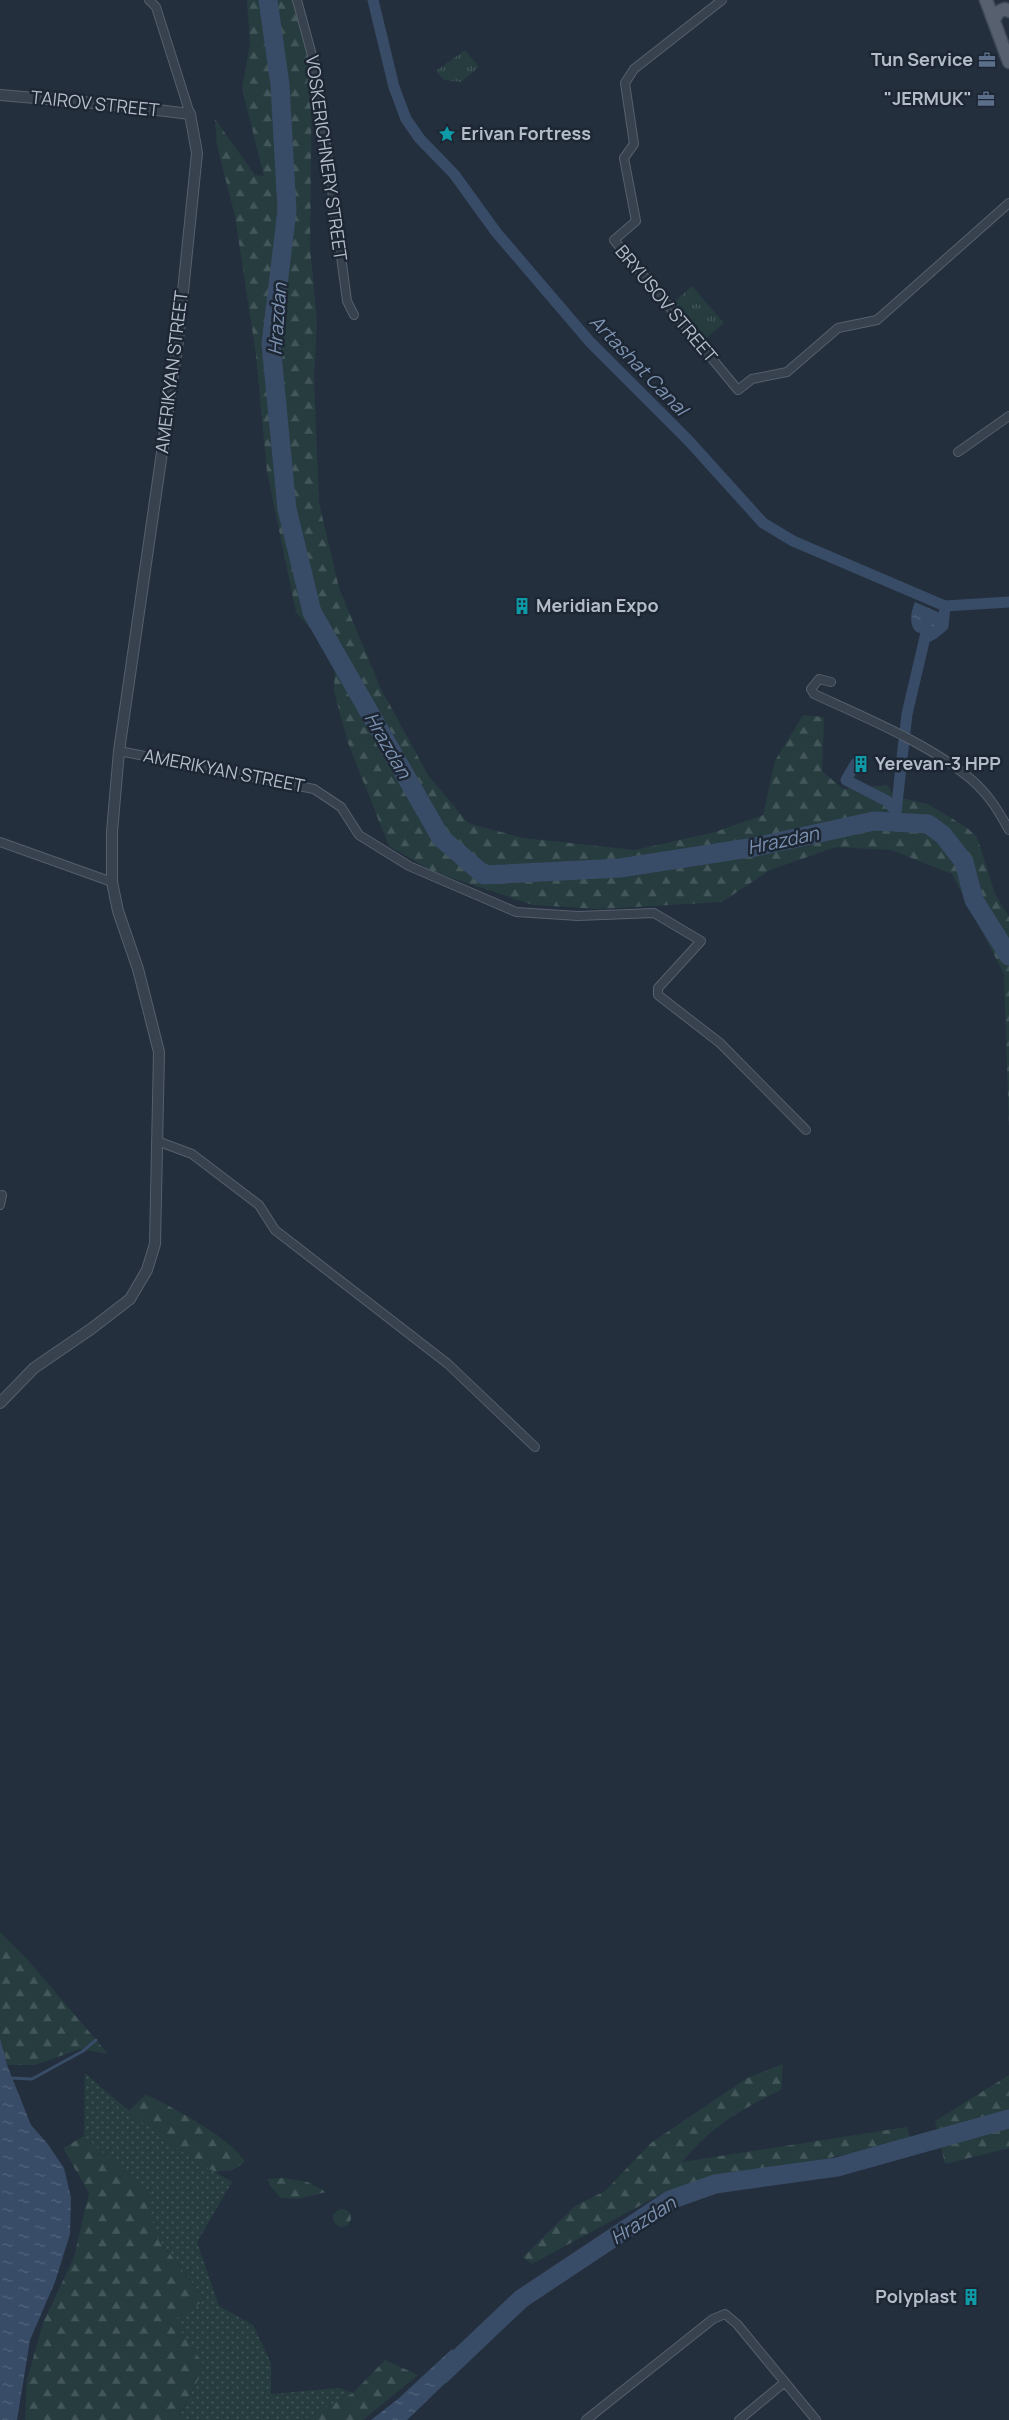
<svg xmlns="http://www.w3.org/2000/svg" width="1009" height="2420" font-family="Manrope,sans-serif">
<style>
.grass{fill:url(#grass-dots)}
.forest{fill:url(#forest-firs)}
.park{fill:url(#park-tufts)}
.water{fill:url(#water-ripples)}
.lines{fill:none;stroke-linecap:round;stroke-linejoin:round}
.stream{stroke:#394c67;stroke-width:3}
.canal{stroke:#394c67;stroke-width:11}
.river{stroke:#394c67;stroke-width:19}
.minor-casing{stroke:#565f6c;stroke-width:10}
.tertiary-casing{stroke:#565f6c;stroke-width:12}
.primary-casing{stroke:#414a57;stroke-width:15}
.minor{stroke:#38414e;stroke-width:8}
.tertiary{stroke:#38414e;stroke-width:10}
.primary{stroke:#56606e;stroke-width:12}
.labels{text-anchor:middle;stroke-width:5;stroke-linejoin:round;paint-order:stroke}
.poi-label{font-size:18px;font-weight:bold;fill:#b4bcc9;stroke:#1d2633;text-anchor:end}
.street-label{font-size:18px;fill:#b4bcc9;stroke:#1d2633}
.water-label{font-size:19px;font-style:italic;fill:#7c92b1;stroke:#1d2633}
</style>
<defs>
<pattern id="grass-dots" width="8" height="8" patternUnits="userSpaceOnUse" patternTransform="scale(1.25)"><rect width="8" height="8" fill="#263c3f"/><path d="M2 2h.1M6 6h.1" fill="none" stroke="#435659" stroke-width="1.8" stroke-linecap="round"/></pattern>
<pattern id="forest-firs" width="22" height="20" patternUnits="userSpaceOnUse" patternTransform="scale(1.25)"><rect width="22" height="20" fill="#263c3f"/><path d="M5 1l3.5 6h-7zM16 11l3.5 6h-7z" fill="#435659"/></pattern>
<pattern id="park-tufts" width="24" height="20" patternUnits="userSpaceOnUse" patternTransform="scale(1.25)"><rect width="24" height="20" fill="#263c3f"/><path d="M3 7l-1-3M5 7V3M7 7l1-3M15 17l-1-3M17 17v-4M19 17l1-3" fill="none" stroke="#435659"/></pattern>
<pattern id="water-ripples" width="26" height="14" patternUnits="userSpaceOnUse" patternTransform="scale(1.25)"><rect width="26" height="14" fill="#394c67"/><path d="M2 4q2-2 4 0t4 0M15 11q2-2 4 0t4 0" fill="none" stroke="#53647b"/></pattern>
</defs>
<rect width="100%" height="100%" fill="#242f3e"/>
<!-- grass -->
<path class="grass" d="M 85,2073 C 131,2114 179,2152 232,2182 L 197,2242 L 219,2306 L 253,2325 L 271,2363 L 271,2394 L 338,2388 L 353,2393 L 304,2420 L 181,2420 L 179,2417 L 205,2367 L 173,2320 L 205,2299 L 154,2233 L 148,2193 L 84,2136 Z"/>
<!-- forest -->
<path class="forest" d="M 247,0 L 293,0 L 312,69 L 310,247 L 317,322 L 314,377 L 319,503 L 339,588 L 381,689 L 428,775 L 468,823 L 523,838 L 635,850 L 715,832 L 763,815 L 775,761 L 803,715 L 824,717 L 822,771 L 843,789 L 888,785 L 893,796 L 928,804 L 966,827 L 977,837 L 995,894 L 1009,917 L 1009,1127 L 1004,974 L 952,874 L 891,850 L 836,847 L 770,870 L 722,902 L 599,909 L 533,905 L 434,872 L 389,846 L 348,743 L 334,691 L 335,666 L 321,641 L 296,612 L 267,472 L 256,355 L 235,216 L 217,146 L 215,119 L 255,175 L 264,176 L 242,88 L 250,44 Z
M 0,1932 L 27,1959 L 108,2054 L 80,2049 L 35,2065 L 7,2065 L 0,2038 Z
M 783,2064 L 781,2090 C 743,2108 709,2128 682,2162 L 907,2127 L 911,2141 L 667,2191 L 532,2264 L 523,2257 L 575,2206 L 605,2191 L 651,2143 L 747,2078 Z
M 1009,2075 L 1009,2148 L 945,2164 L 935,2121 Z
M 146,2094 C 174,2109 229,2136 245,2162 L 233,2170 L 215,2172 L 192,2159 L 128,2112 Z
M 84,2136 L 149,2193 L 154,2233 L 205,2300 L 174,2320 L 205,2367 L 179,2416 L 181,2420 L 25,2420 L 27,2380 L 43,2323 L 74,2257 L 89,2193 L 63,2148 Z
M 284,2178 L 308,2182 L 326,2192 L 298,2199 L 281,2198 L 271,2187 L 267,2179 Z
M333 2218a9 9 0 1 1 18 0a9 9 0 1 1-18 0Z
M 385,2360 L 418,2375 L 363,2420 L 304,2420 L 353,2393 Z"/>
<!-- park -->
<path class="park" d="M 465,50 L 479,67 L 461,82 L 444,80 L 436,71 Z
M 692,286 L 724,323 L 704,340 L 672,304 Z"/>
<!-- water -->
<path class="water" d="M 915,602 L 940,613 L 937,626 C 913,645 906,622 915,602 Z
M 0,2038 L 7,2065 L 31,2125 L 47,2143 L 64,2168 L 71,2198 L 70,2234 L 55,2282 L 30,2340 L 17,2420 L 0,2420 Z
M 452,2349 L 465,2364 L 407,2420 L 371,2420 L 398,2399 Z"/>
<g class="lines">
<!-- stream -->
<path class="stream" d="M 10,2078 L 32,2079 L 83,2051 L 96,2040"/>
<!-- canal -->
<path class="canal" d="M 373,0 L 394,87 L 406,119 L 420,139 L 454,174 L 496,232 L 590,342 L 689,441 L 763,523 L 793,541 L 945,606 L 1009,602
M 925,638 L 933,634 L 943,626 L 945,606
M 856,763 L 846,780 L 887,801 L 896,811
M 895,821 L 907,714 L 926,633 L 926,619"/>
<!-- river -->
<path class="river" d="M 268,0 L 280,85 L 287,210 L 271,344 L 287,509 L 312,612 L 441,838 L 484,875 L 620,868 L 755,847 L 874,821 L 928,824 L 943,835 L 964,862 L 974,900 L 1009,956
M 441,2375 L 521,2299 L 670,2200 L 715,2184 L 837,2167 L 1009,2119"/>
<!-- minor casing -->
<g class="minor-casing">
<path id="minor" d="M 149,0 L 156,7 L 190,114
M 297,0 L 316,70 L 347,301 L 354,315
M 722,0 L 634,69 L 625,83 L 634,144 L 624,158 L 636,221 L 614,240 L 738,390 L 752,379 L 787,372 L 838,328 L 877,320 L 1009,203
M 958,452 L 1009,416
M 831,682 L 819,679 L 811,689 L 814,694 C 864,717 932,745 973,781 C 989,795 999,812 1009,830
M 119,751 L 314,789 L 341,807 L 359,835 L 409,866 L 516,912 L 578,916 L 654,913 L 701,941 L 658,988 L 658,995 L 720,1043 L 806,1130
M 0,842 L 112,882
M 157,1141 L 192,1154 L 259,1205 L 275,1230 L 448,1364 L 535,1447
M 0,1205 L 2,1195
M 586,2420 L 713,2319 L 725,2314 L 737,2324 L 816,2420
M 739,2420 L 785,2382"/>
</g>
<!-- tertiary casing -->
<g class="tertiary-casing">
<path id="tertiary" d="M 0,95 L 116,105 L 190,114 L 197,153 L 178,341 L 119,751 L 112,832 L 112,882 L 118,911 L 138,969 L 159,1052 L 155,1244 L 147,1270 L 130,1299 L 91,1329 L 34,1368 L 0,1403"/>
</g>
<!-- primary casing -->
<g class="primary-casing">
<path id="primary" d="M 986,0 L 1009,62
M 994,20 L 998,12 L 1005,9 L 1009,11"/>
</g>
<!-- minor -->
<use href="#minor" class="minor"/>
<!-- tertiary -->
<use href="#tertiary" class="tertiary"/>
<!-- primary -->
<use href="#primary" class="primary"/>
</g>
<!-- icons -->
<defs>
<g id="office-bare" transform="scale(1.35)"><path d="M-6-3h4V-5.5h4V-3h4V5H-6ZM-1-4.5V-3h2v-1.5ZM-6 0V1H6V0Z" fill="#5c6f8a" stroke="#1d2633" stroke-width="2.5" paint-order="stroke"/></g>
<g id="sight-bare" transform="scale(1.35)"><path d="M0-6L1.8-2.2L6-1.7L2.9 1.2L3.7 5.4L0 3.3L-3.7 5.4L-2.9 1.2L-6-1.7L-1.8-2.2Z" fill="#0f9aa8" stroke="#1d2633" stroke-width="2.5" paint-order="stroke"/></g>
<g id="building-bare" transform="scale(1.35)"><path d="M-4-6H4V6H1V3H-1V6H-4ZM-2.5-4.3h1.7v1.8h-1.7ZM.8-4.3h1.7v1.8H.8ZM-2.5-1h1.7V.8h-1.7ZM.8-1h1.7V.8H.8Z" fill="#0f9aa8" stroke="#1d2633" stroke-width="2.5" paint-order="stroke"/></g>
</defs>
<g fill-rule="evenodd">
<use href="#office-bare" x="987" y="60"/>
<use href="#office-bare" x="986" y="99"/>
<use href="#sight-bare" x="447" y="134"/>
<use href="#building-bare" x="522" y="606"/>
<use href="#building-bare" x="861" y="764"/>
<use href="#building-bare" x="971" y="2297"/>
</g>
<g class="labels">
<!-- poi labels -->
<g class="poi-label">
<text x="973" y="66">Tun Service</text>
<text x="972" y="105">"JERMUK"</text>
<text x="461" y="140" text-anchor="start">Erivan Fortress</text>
<text x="536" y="612" text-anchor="start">Meridian Expo</text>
<text x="875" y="770" text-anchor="start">Yerevan-3 HPP</text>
<text x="957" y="2303">Polyplast</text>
</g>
<!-- street labels -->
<g class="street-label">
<text transform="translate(95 104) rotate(6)" y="6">TAIROV STREET</text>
<text transform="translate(326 158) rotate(82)" y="6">VOSKERICHNERY STREET</text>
<text transform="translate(666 304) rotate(50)" y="6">BRYUSOV STREET</text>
<text transform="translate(172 372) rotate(-83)" y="6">AMERIKYAN STREET</text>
<text transform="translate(224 771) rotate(11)" y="6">AMERIKYAN STREET</text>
</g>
<!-- water labels -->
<g class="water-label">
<text transform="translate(277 319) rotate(-86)" y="7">Hrazdan</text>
<text transform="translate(639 365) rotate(46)" y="7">Artashat Canal</text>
<text transform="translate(388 745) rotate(60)" y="7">Hrazdan</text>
<text transform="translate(783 840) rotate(-12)" y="7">Hrazdan</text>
<text transform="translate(643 2220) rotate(-32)" y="7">Hrazdan</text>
</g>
</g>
</svg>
